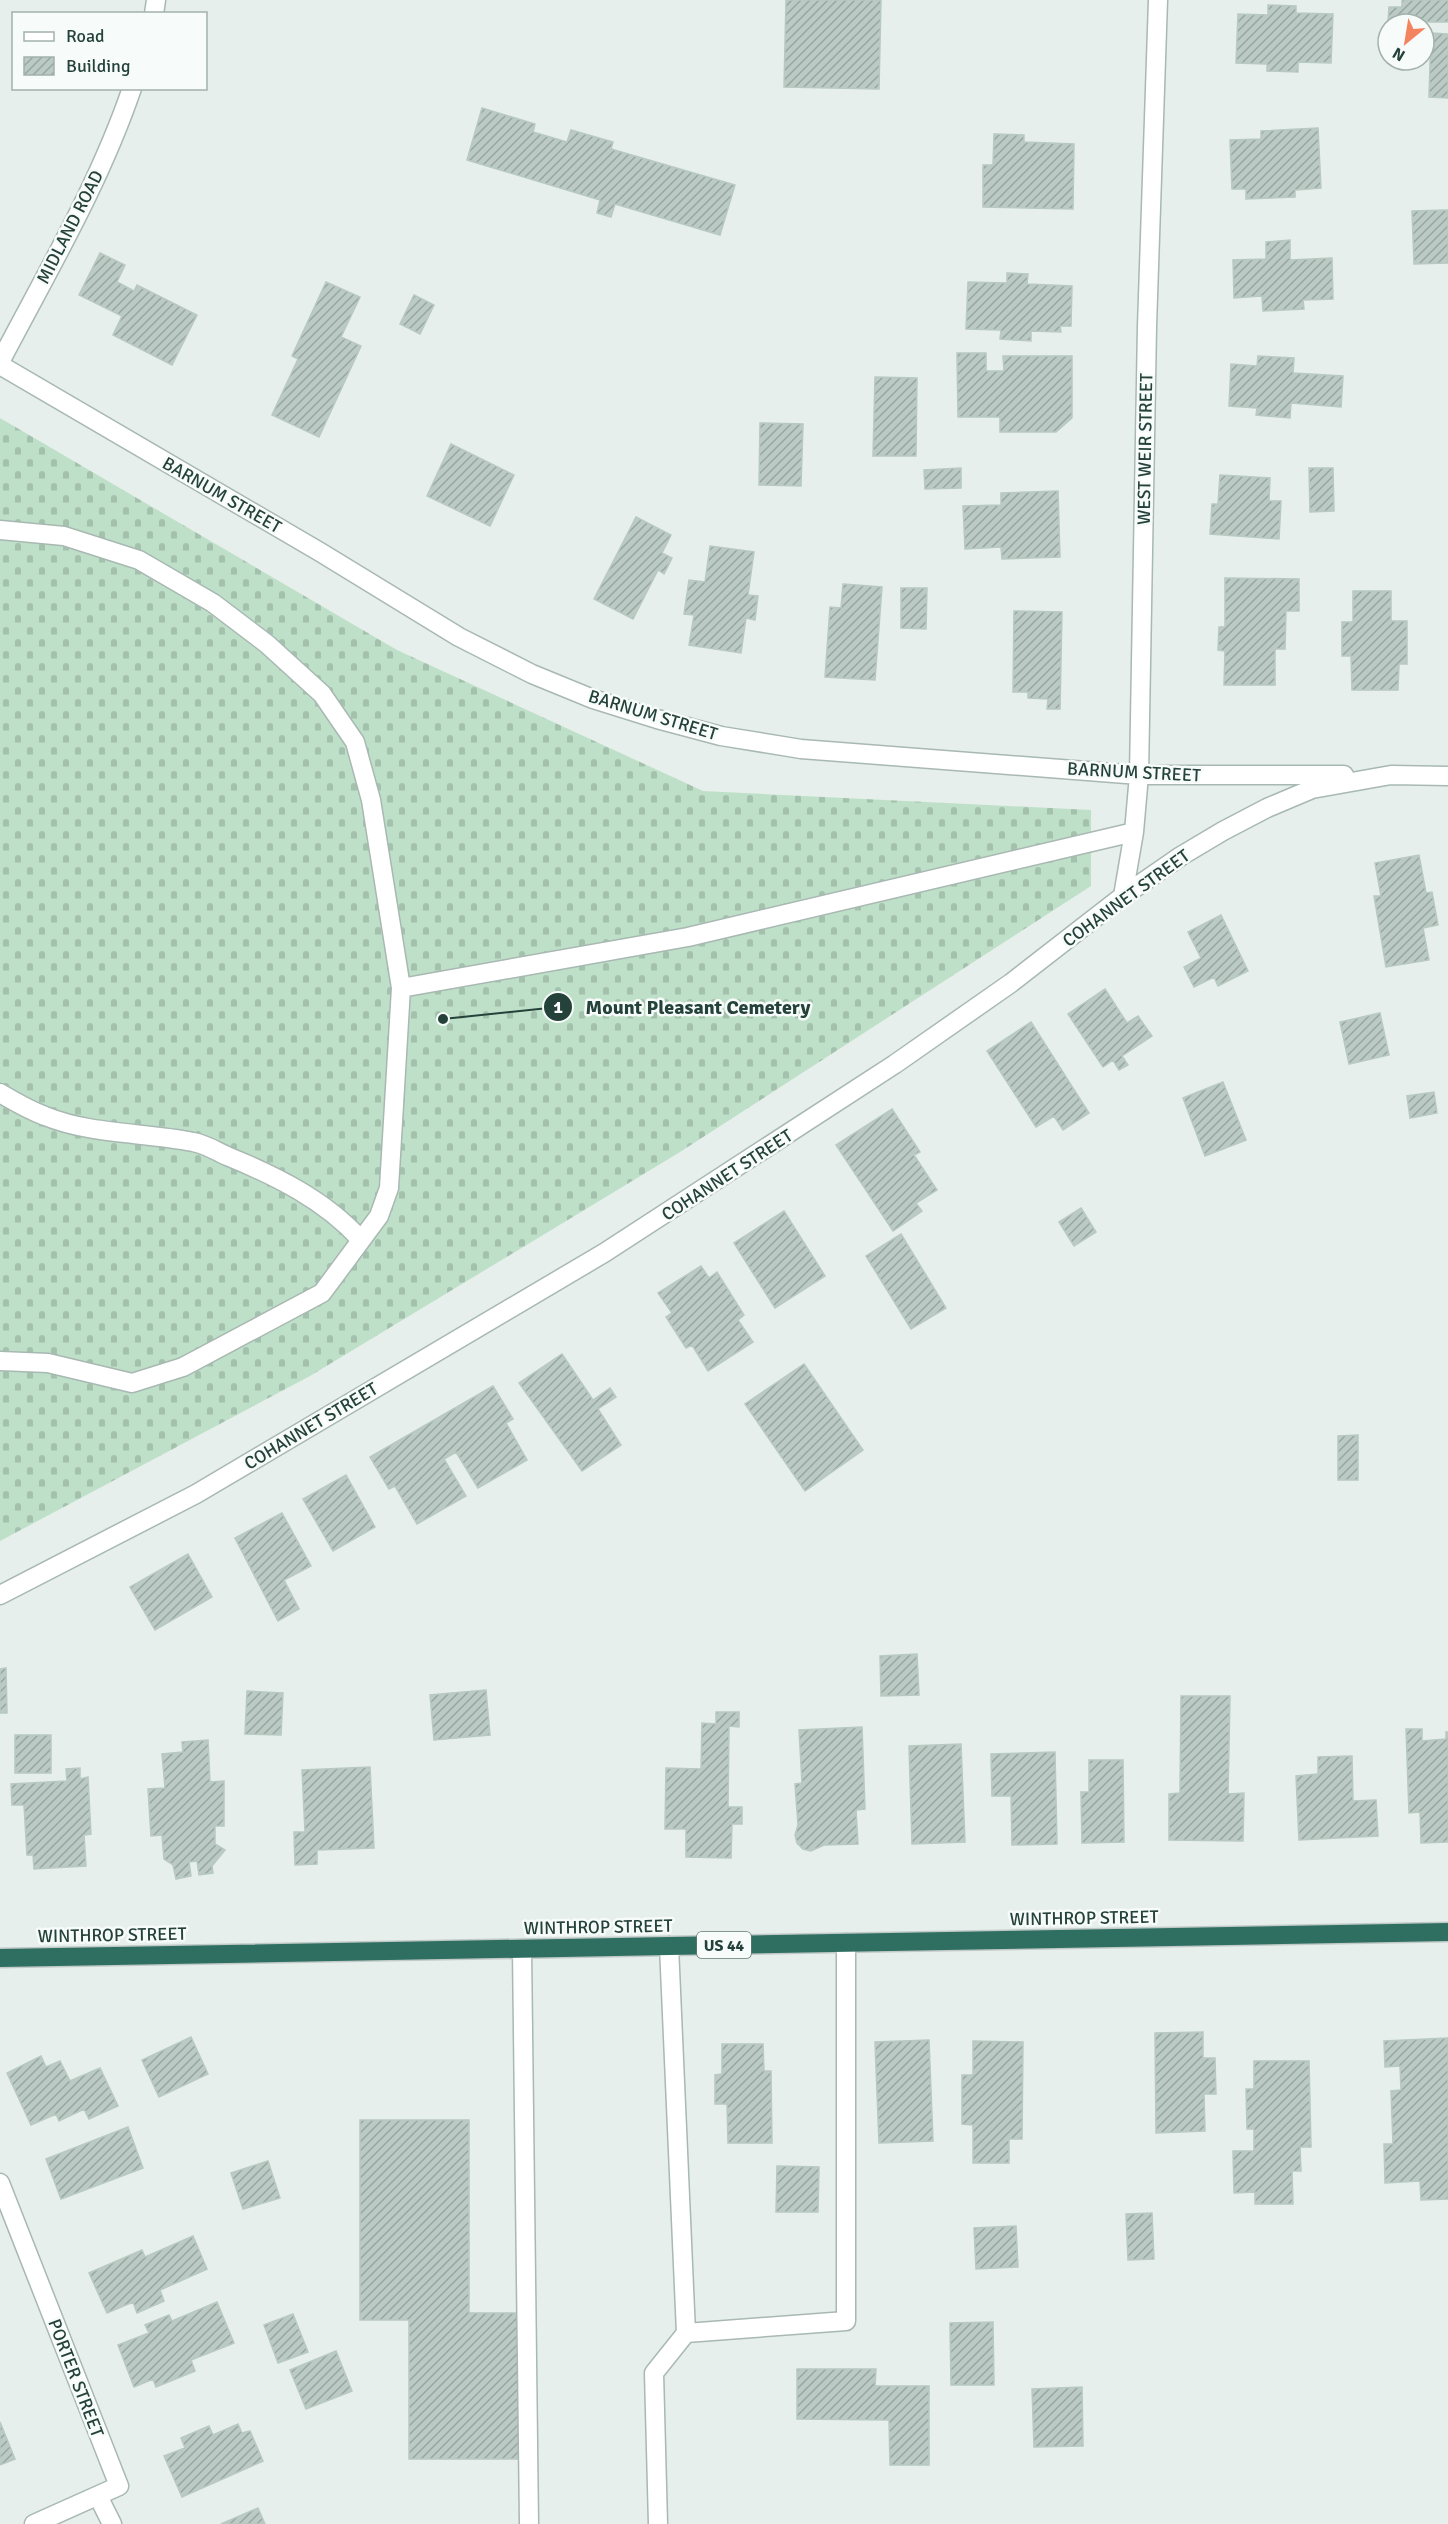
<svg xmlns="http://www.w3.org/2000/svg" width="1448" height="2524" font-family="Signika,sans-serif">
<style>
.cemetery{fill:url(#cemetery-stones)}
.building{fill:url(#building-hatch);stroke:#b8c9c2;stroke-width:1.5}
.lines{fill:none;stroke-linecap:round;stroke-linejoin:round}
.minor-casing{stroke:#a8b8b2;stroke-width:21}
.highway-casing{stroke:#c2cac8;stroke-width:21}
.minor{stroke:#fff;stroke-width:18}
.highway{stroke:#2f6f62;stroke-width:18}
.labels{text-anchor:middle;stroke-width:5;stroke-linejoin:round;paint-order:stroke}
.shield{fill:#f7fbf9;stroke:#637a73;stroke-width:1.5}
.shield-label{font-size:16px;font-weight:bold;fill:#24423a}
.street-label{font-size:18px;fill:#24423a;stroke:#f7fbf9}
.leader{fill:none;stroke:#24423a;stroke-width:2}
.callout-dot{fill:#24423a;stroke:#f7fbf9;stroke-width:2}
.mark-label{font-size:18px;text-anchor:middle;font-weight:bold;fill:#fff}
.callout-label{font-size:20px;text-anchor:middle;font-weight:bold;fill:#24423a;stroke:#f7fbf9;stroke-width:5;stroke-linejoin:round;paint-order:stroke}
</style>
<defs>
<pattern id="cemetery-stones" width="16" height="16" patternUnits="userSpaceOnUse" patternTransform="scale(1.5)"><rect width="16" height="16" fill="#bfe0c8"/><path d="M2 7V4a2 2 0 0 1 4 0v3zM10 15v-3a2 2 0 0 1 4 0v3z" fill="#a4c1ad"/></pattern>
<pattern id="building-hatch" width="6" height="6" patternUnits="userSpaceOnUse" patternTransform="scale(1.5)"><rect width="6" height="6" fill="#bbcac4"/><path d="M-1 1l2-2M0 6l6-6M5 7l2-2" fill="none" stroke="#98a6a0"/></pattern>
</defs>
<rect width="100%" height="100%" fill="#e6efeb"/>
<!-- cemetery -->
<path class="cemetery" d="M 0,418 L 397,650 L 703,791 L 1091,810 L 1091,886 L 680,1152 L 310,1376 L 0,1541 Z"/>
<!-- building -->
<path class="building" d="M 786,0 L 881,0 L 879,89 L 784,87 Z
M 1402,0 L 1448,0 L 1448,22 L 1388,22 L 1389,7 L 1402,7 Z
M 1268,5 L 1296,6 L 1296,13 L 1333,14 L 1331,63 L 1298,62 L 1298,72 L 1267,71 L 1267,64 L 1236,63 L 1238,14 L 1268,15 Z
M 1431,33 L 1448,34 L 1448,98 L 1429,97 Z
M 482,108 L 535,124 L 533,132 L 567,142 L 571,130 L 613,142 L 611,149 L 735,185 L 720,235 L 615,204 L 611,217 L 597,213 L 600,200 L 467,160 Z
M 1318,128 L 1321,188 L 1295,190 L 1295,197 L 1246,199 L 1246,189 L 1232,189 L 1230,140 L 1261,139 L 1261,131 Z
M 994,134 L 1024,135 L 1024,142 L 1074,144 L 1073,209 L 983,207 L 983,165 L 993,165 Z
M 1448,210 L 1448,263 L 1414,264 L 1412,211 Z
M 1290,240 L 1290,260 L 1332,258 L 1333,299 L 1303,300 L 1304,309 L 1263,311 L 1262,296 L 1234,298 L 1233,260 L 1266,259 L 1266,242 Z
M 100,253 L 125,265 L 117,282 L 134,291 L 137,285 L 197,315 L 172,365 L 113,335 L 122,316 L 79,295 Z
M 1007,273 L 1028,274 L 1027,284 L 1072,286 L 1071,326 L 1060,326 L 1061,332 L 1031,331 L 1031,341 L 1000,339 L 1001,330 L 966,329 L 968,282 L 1007,283 Z
M 326,282 L 360,297 L 341,337 L 361,346 L 319,437 L 272,415 L 298,359 L 292,356 Z
M 414,295 L 434,305 L 420,334 L 400,324 Z
M 957,353 L 986,353 L 986,371 L 1004,371 L 1003,356 L 1072,356 L 1072,418 L 1056,432 L 1000,432 L 1000,417 L 958,417 Z
M 1258,356 L 1294,358 L 1293,373 L 1343,376 L 1341,407 L 1291,403 L 1290,418 L 1256,415 L 1257,408 L 1229,406 L 1231,364 L 1257,366 Z
M 875,377 L 917,378 L 916,456 L 873,456 Z
M 760,423 L 803,424 L 801,486 L 759,485 Z
M 451,444 L 514,475 L 490,526 L 427,496 Z
M 961,468 L 961,488 L 925,489 L 924,470 Z
M 1309,468 L 1333,468 L 1334,511 L 1310,512 Z
M 1220,475 L 1270,478 L 1269,501 L 1281,501 L 1279,539 L 1210,534 L 1212,504 L 1218,504 Z
M 1058,491 L 1060,557 L 1002,559 L 1001,547 L 965,549 L 963,506 L 1001,505 L 1001,493 Z
M 636,517 L 671,535 L 662,553 L 672,558 L 664,574 L 658,570 L 633,619 L 594,599 Z
M 710,546 L 754,552 L 748,595 L 758,596 L 755,620 L 746,618 L 741,653 L 689,645 L 694,615 L 684,614 L 689,580 L 705,582 Z
M 1225,578 L 1299,579 L 1299,611 L 1286,611 L 1285,649 L 1275,649 L 1275,685 L 1224,685 L 1225,651 L 1218,650 L 1219,627 L 1225,627 Z
M 843,584 L 882,587 L 875,680 L 825,677 L 830,607 L 841,608 Z
M 901,588 L 927,588 L 926,629 L 901,628 Z
M 1353,591 L 1391,591 L 1391,621 L 1407,621 L 1407,664 L 1399,664 L 1398,690 L 1352,690 L 1351,656 L 1342,656 L 1342,622 L 1353,622 Z
M 1014,611 L 1062,612 L 1060,709 L 1047,709 L 1048,699 L 1028,698 L 1028,692 L 1013,692 Z
M 1419,855 L 1426,893 L 1432,892 L 1438,925 L 1423,928 L 1429,960 L 1386,967 L 1374,896 L 1381,896 L 1375,863 Z
M 1221,915 L 1248,971 L 1218,986 L 1214,977 L 1194,987 L 1184,967 L 1201,958 L 1188,932 Z
M 1105,989 L 1127,1023 L 1138,1016 L 1152,1036 L 1122,1056 L 1128,1065 L 1119,1070 L 1113,1060 L 1103,1067 L 1068,1014 Z
M 1380,1013 L 1389,1055 L 1349,1064 L 1340,1022 Z
M 1031,1022 L 1089,1113 L 1063,1130 L 1054,1116 L 1036,1127 L 987,1051 Z
M 1223,1082 L 1246,1140 L 1205,1156 L 1183,1098 Z
M 1434,1092 L 1437,1113 L 1410,1118 L 1407,1096 Z
M 892,1109 L 920,1152 L 914,1155 L 937,1190 L 916,1203 L 922,1211 L 893,1231 L 836,1145 Z
M 1081,1208 L 1096,1232 L 1074,1246 L 1059,1222 Z
M 784,1211 L 825,1276 L 775,1308 L 734,1243 Z
M 901,1234 L 946,1308 L 911,1329 L 866,1256 Z
M 701,1266 L 709,1278 L 717,1272 L 744,1315 L 738,1320 L 753,1342 L 708,1371 L 692,1345 L 686,1348 L 666,1317 L 672,1313 L 658,1293 Z
M 562,1354 L 593,1400 L 610,1388 L 616,1397 L 598,1409 L 621,1445 L 582,1471 L 519,1383 Z
M 804,1364 L 863,1450 L 805,1491 L 745,1404 Z
M 493,1386 L 513,1419 L 506,1423 L 527,1460 L 478,1488 L 456,1452 L 444,1459 L 466,1496 L 417,1524 L 395,1486 L 389,1489 L 370,1457 Z
M 1358,1435 L 1358,1480 L 1338,1480 L 1338,1436 Z
M 346,1475 L 375,1527 L 333,1551 L 303,1499 Z
M 282,1513 L 311,1566 L 284,1580 L 299,1609 L 278,1621 L 235,1538 Z
M 188,1554 L 212,1597 L 155,1630 L 130,1587 Z
M 917,1654 L 919,1695 L 881,1696 L 880,1656 Z
M 6,1668 L 7,1713 L 0,1713 L 0,1669 Z
M 486,1690 L 490,1735 L 434,1740 L 430,1695 Z
M 247,1691 L 283,1693 L 281,1735 L 245,1734 Z
M 1181,1696 L 1230,1696 L 1228,1794 L 1244,1793 L 1243,1841 L 1169,1840 L 1169,1794 L 1180,1793 Z
M 716,1712 L 739,1712 L 739,1727 L 729,1726 L 728,1807 L 742,1807 L 742,1824 L 732,1824 L 731,1858 L 686,1857 L 686,1829 L 665,1829 L 666,1768 L 701,1769 L 702,1723 L 716,1724 Z
M 862,1727 L 865,1809 L 856,1810 L 858,1844 L 824,1845 L 811,1851 L 803,1849 L 797,1843 L 795,1835 L 798,1825 L 795,1784 L 802,1783 L 799,1730 Z
M 1406,1729 L 1422,1729 L 1422,1741 L 1446,1739 L 1446,1732 L 1448,1732 L 1448,1842 L 1421,1843 L 1420,1812 L 1409,1813 Z
M 15,1735 L 51,1735 L 51,1773 L 15,1773 Z
M 208,1740 L 210,1782 L 224,1781 L 224,1826 L 215,1826 L 215,1844 L 225,1850 L 212,1866 L 213,1873 L 199,1875 L 197,1861 L 189,1862 L 191,1876 L 176,1879 L 173,1865 L 164,1859 L 162,1835 L 151,1836 L 148,1789 L 165,1788 L 162,1754 L 183,1752 L 182,1742 Z
M 961,1744 L 965,1842 L 912,1844 L 909,1746 Z
M 1055,1752 L 1057,1844 L 1012,1845 L 1011,1796 L 992,1796 L 991,1754 Z
M 1352,1756 L 1353,1801 L 1376,1800 L 1378,1836 L 1299,1840 L 1296,1776 L 1318,1774 L 1318,1757 Z
M 1089,1760 L 1123,1760 L 1124,1842 L 1082,1843 L 1081,1792 L 1089,1792 Z
M 370,1767 L 374,1848 L 317,1850 L 317,1864 L 295,1865 L 294,1832 L 305,1832 L 302,1770 Z
M 80,1768 L 80,1779 L 88,1777 L 91,1834 L 84,1835 L 86,1866 L 34,1869 L 33,1855 L 27,1855 L 24,1805 L 12,1805 L 11,1784 L 67,1781 L 66,1769 Z
M 1203,2032 L 1203,2058 L 1215,2058 L 1216,2094 L 1204,2094 L 1205,2131 L 1156,2133 L 1155,2033 Z
M 191,2037 L 208,2074 L 159,2097 L 142,2060 Z
M 1448,2038 L 1448,2199 L 1421,2200 L 1420,2181 L 1385,2183 L 1384,2144 L 1393,2144 L 1391,2091 L 1401,2090 L 1400,2066 L 1385,2067 L 1384,2041 Z
M 929,2040 L 933,2141 L 879,2143 L 875,2042 Z
M 973,2041 L 1023,2042 L 1022,2139 L 1009,2139 L 1009,2163 L 973,2163 L 973,2125 L 962,2124 L 962,2075 L 973,2075 Z
M 722,2044 L 763,2044 L 764,2071 L 771,2071 L 772,2143 L 728,2143 L 727,2104 L 715,2104 L 715,2075 L 722,2074 Z
M 41,2056 L 46,2067 L 60,2061 L 70,2081 L 100,2068 L 118,2106 L 89,2119 L 84,2109 L 59,2121 L 56,2114 L 31,2125 L 7,2073 Z
M 1254,2061 L 1309,2061 L 1311,2147 L 1300,2147 L 1301,2171 L 1292,2171 L 1293,2204 L 1255,2204 L 1255,2192 L 1234,2193 L 1233,2151 L 1254,2151 L 1254,2129 L 1247,2129 L 1246,2089 L 1254,2089 Z
M 360,2120 L 469,2120 L 469,2313 L 519,2313 L 519,2459 L 409,2459 L 409,2320 L 360,2320 Z
M 128,2127 L 143,2168 L 61,2199 L 46,2159 Z
M 268,2161 L 280,2198 L 243,2209 L 231,2173 Z
M 777,2166 L 819,2167 L 818,2212 L 776,2212 Z
M 1152,2213 L 1154,2259 L 1128,2260 L 1126,2214 Z
M 1016,2226 L 1018,2267 L 976,2269 L 974,2228 Z
M 193,2236 L 207,2269 L 160,2290 L 164,2301 L 137,2313 L 133,2302 L 107,2313 L 89,2273 L 142,2250 L 145,2257 Z
M 217,2302 L 234,2343 L 191,2360 L 195,2371 L 156,2387 L 153,2379 L 134,2387 L 118,2345 L 149,2333 L 145,2325 L 169,2315 L 172,2321 Z
M 293,2314 L 308,2352 L 278,2363 L 264,2325 Z
M 993,2322 L 994,2385 L 951,2385 L 950,2323 Z
M 336,2351 L 352,2391 L 306,2409 L 290,2370 Z
M 797,2369 L 876,2369 L 875,2386 L 929,2386 L 929,2465 L 890,2465 L 889,2420 L 797,2419 Z
M 1082,2387 L 1083,2446 L 1034,2447 L 1032,2389 Z
M 0,2422 L 15,2459 L 0,2465 Z
M 238,2424 L 242,2433 L 250,2431 L 263,2461 L 182,2497 L 164,2456 L 185,2448 L 181,2438 L 209,2426 L 213,2435 Z
M 258,2508 L 265,2524 L 221,2524 Z"/>
<g class="lines">
<!-- minor casing -->
<g class="minor-casing">
<path id="minor" d="M 154,14 L 156,0
M 0,362 C 47,272 99,185 132,88
M 0,365 L 320,552 L 459,637 L 532,674 L 593,699 L 657,719 L 721,736 L 801,749 L 1139,775 L 1344,775
M 0,530 L 64,536 L 139,560 L 213,603 L 267,644 L 322,694 L 355,742 L 371,800 L 401,988 L 688,937 L 1134,832
M 1123,896 L 1134,832 L 1139,775 L 1147,326 L 1158,0
M 0,1093 C 15,1102 29,1110 45,1116 C 92,1135 144,1132 193,1142 C 205,1144 216,1151 227,1156 C 276,1176 325,1200 361,1240
M 0,1361 L 48,1363 L 132,1383 L 183,1367 L 322,1293 L 379,1216 L 389,1188 L 401,988
M 0,1595 L 196,1494 L 604,1253 L 895,1064 L 1011,983 L 1123,896 L 1181,856 L 1223,831 L 1267,808 L 1312,789 L 1391,775 L 1448,776
M 522,1949 L 529,2524
M 0,2183 L 119,2486 L 34,2524
M 686,2333 L 846,2321 L 846,1943
M 98,2496 L 112,2524
M 658,2524 L 654,2373 L 686,2333 L 669,1946"/>
</g>
<!-- highway casing -->
<g class="highway-casing">
<path id="highway" d="M 0,1958 L 1448,1932"/>
</g>
<!-- minor -->
<use href="#minor" class="minor"/>
<!-- highway -->
<use href="#highway" class="highway"/>
</g>
<g class="labels">
<!-- shield labels -->
<rect class="shield" x="697" y="1932" width="54" height="26" rx="4.5"/>
<g class="shield-label">
<text x="724" y="1951">US 44</text>
</g>
<!-- street labels -->
<g class="street-label">
<text transform="translate(70 227) rotate(-63)" y="6">MIDLAND ROAD</text>
<text transform="translate(1145 449) rotate(-89)" y="6">WEST WEIR STREET</text>
<text transform="translate(222 495) rotate(30)" y="6">BARNUM STREET</text>
<text transform="translate(653 715) rotate(17)" y="6">BARNUM STREET</text>
<text transform="translate(1134 772) rotate(3)" y="6">BARNUM STREET</text>
<text transform="translate(1126 898) rotate(-36)" y="6">COHANNET STREET</text>
<text transform="translate(727 1175) rotate(-33)" y="6">COHANNET STREET</text>
<text transform="translate(311 1426) rotate(-31)" y="6">COHANNET STREET</text>
<text transform="translate(1084 1918) rotate(-1)" y="6">WINTHROP STREET</text>
<text transform="translate(598 1927) rotate(-1)" y="6">WINTHROP STREET</text>
<text transform="translate(112 1935) rotate(-1)" y="6">WINTHROP STREET</text>
<text transform="translate(76 2378) rotate(69)" y="6">PORTER STREET</text>
</g>
</g>
<!-- callouts -->
<path class="leader" d="M443 1019L558 1007"/>
<g class="callout-dot">
<circle cx="443" cy="1019" r="6"/>
<circle cx="558" cy="1007" r="15"/>
</g>
<g class="mark-label">
<text x="558" y="1013">1</text>
</g>
<g class="callout-label">
<text x="698" y="1014">Mount Pleasant Cemetery</text>
</g>
<!-- legend -->
<rect x="12" y="12" width="195" height="78" fill="#f7fbf9" stroke="#a3b1ad" stroke-width="1.5"/>
<rect x="24" y="32" width="30" height="9" fill="#ffffff" stroke="#a3b1ad" stroke-width="1.5"/>
<text x="66" y="42" font-size="18" fill="#24423a">Road</text>
<rect x="24" y="57" width="30" height="18" fill="url(#building-hatch)" stroke="#a3b1ad" stroke-width="1.5"/>
<text x="66" y="72" font-size="18" fill="#24423a">Building</text>
<!-- north arrow -->
<g transform="translate(1406 42) rotate(210)"><circle r="28" fill="#f7fbf9" stroke="#a3b1ad" stroke-width="1.5"/>
<path d="M0-4.5L10 22L0 15L-10 22Z" fill="#f4845f"/>
<text y="-9" font-size="16" font-weight="bold" text-anchor="middle" fill="#24423a">N</text>
</g>
</svg>
